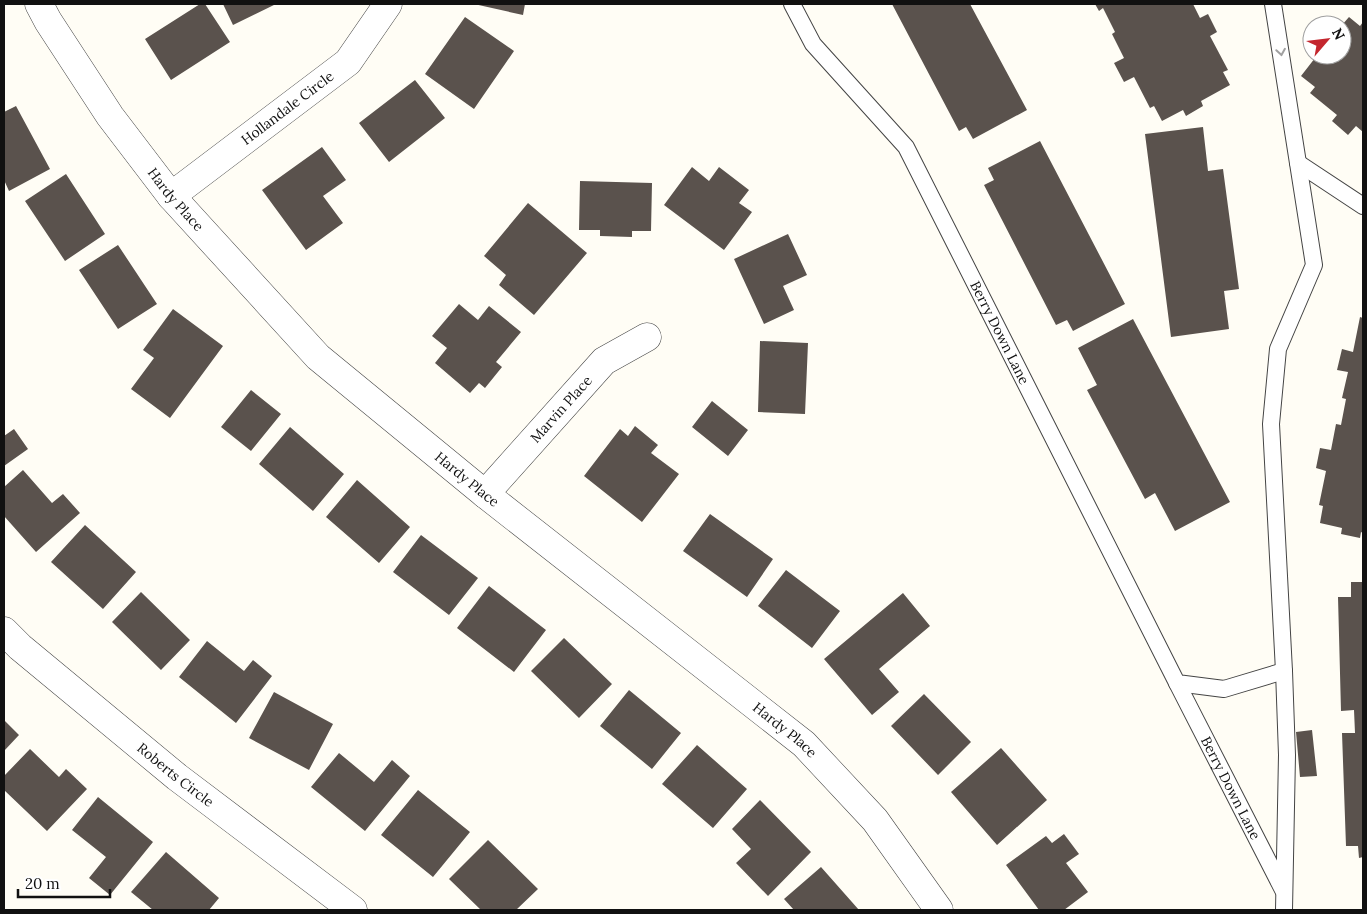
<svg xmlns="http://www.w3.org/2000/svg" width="1367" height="914" font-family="Lora,serif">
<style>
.building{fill:#5a524d}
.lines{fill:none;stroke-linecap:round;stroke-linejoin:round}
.lane-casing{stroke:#444;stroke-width:18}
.street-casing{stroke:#444;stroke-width:29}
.lane{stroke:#fff;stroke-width:16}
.street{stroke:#fff;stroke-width:28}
.oneway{stroke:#a0a0a0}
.labels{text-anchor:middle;stroke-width:5;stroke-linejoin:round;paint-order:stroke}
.street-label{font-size:14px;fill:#111;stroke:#fff}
</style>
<rect width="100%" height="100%" fill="#fffdf5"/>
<!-- building -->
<path class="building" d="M 200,4 L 205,4 L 230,42 L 171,80 L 145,39 Z
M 223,4 L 276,4 L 233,25 Z
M 474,4 L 525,4 L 523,15 Z
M 892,4 L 970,4 L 1027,110 L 973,139 L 966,127 L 959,131 Z
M 1095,4 L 1193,4 L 1200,18 L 1208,14 L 1217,32 L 1210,36 L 1228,70 L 1223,72 L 1230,85 L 1201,101 L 1203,106 L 1186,116 L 1183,110 L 1162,121 L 1154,106 L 1150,108 L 1134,77 L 1124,82 L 1114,63 L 1124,58 L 1112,34 L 1115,32 L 1103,8 L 1099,11 Z
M 465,17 L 514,51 L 474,109 L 425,74 Z
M 1349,17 L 1360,26 L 1363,22 L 1363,132 L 1356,126 L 1348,135 L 1332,121 L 1337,115 L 1310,93 L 1315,87 L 1301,76 L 1315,58 L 1311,55 L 1342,55 L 1342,25 Z
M 415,80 L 445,118 L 389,162 L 359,123 Z
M 16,106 L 50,169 L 9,191 L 4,180 L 4,112 Z
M 1203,127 L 1208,171 L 1223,169 L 1239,289 L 1224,291 L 1229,329 L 1171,337 L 1145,134 Z
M 1040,141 L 1125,304 L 1073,331 L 1067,320 L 1056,325 L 984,185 L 994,180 L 988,168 Z
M 322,147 L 346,180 L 323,196 L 343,223 L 306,250 L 262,190 Z
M 692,167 L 709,181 L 719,167 L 749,190 L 739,203 L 752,212 L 724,250 L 664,205 Z
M 66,174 L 105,234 L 65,261 L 25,201 Z
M 580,181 L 652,183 L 651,231 L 632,231 L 632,237 L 600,236 L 600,230 L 579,230 Z
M 528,203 L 587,253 L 534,315 L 499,285 L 506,275 L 484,256 Z
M 788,234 L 807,275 L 783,286 L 794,310 L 764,324 L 734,259 Z
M 118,245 L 157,304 L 118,329 L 79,270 Z
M 459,304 L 478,320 L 489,306 L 521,332 L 496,362 L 502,367 L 485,388 L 479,383 L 470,393 L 435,363 L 447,348 L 432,336 Z
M 173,309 L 223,346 L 170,418 L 131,389 L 154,358 L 143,350 Z
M 1360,317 L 1363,318 L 1363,533 L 1361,532 L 1360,538 L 1341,534 L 1342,528 L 1320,523 L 1323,506 L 1319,505 L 1326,471 L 1316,468 L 1320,448 L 1331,450 L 1336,424 L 1341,425 L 1346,399 L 1342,398 L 1348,372 L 1337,370 L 1342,349 L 1353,352 Z
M 1133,319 L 1230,502 L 1175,531 L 1155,493 L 1145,499 L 1087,390 L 1097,385 L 1078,348 Z
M 760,341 L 808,343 L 805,414 L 758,412 Z
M 251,390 L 281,414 L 251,451 L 221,427 Z
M 712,401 L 748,430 L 728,456 L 692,427 Z
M 635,426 L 658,445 L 651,453 L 679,474 L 642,522 L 584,476 L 620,429 L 628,436 Z
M 290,427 L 344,474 L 313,511 L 259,464 Z
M 14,429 L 28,449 L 4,466 L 4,436 Z
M 23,470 L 52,503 L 63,494 L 80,513 L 36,552 L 4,516 L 4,487 Z
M 357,480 L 410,527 L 379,563 L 326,517 Z
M 710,514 L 773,559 L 747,597 L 683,551 Z
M 85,525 L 136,572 L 103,609 L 51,562 Z
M 421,535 L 478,578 L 449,615 L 393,572 Z
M 786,570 L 840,611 L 812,648 L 758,606 Z
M 1351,582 L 1363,582 L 1363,857 L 1359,858 L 1358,846 L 1346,846 L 1342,733 L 1355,733 L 1354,710 L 1341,711 L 1338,597 L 1351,597 Z
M 489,586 L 546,630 L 514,672 L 457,628 Z
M 141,592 L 190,640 L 161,670 L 112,622 Z
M 903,593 L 930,626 L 879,669 L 899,692 L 872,715 L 824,659 Z
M 564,638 L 612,684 L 579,718 L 531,671 Z
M 207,641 L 244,671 L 253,660 L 272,676 L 236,723 L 179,677 Z
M 629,690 L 681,733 L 652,769 L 600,726 Z
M 274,692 L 333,724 L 309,770 L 249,738 Z
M 924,694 L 971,742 L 938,775 L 891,726 Z
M 4,720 L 19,735 L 4,751 Z
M 1312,730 L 1317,776 L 1300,777 L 1296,732 Z
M 697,745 L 747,789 L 713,828 L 662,784 Z
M 1001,748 L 1047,800 L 997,845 L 951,792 Z
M 30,749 L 59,777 L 66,769 L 87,789 L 47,831 L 4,790 L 4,776 Z
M 339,753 L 374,782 L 392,760 L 410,776 L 365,831 L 311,787 Z
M 418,790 L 470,832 L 433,877 L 381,835 Z
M 98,797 L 153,842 L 110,895 L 89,878 L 106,857 L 72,830 Z
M 760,800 L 811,852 L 768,896 L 736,863 L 751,849 L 732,829 Z
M 1064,834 L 1079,854 L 1066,863 L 1088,892 L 1064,910 L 1039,910 L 1006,865 L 1046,836 L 1052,843 Z
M 488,840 L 538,889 L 516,910 L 481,910 L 449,879 Z
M 166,852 L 219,898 L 209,910 L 153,910 L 131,892 Z
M 821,867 L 859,910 L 794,910 L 784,899 Z"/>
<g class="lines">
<!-- lane casing -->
<g class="lane-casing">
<g id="lane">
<path id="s1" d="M 792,4 L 813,44 L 906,147 L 1177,683 L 1224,689 L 1284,671"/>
<path d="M 1273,4 L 1314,265 L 1278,349 L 1271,424 L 1284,671 L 1287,755 L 1284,910"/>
<path d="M 1298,163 L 1363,206"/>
<path id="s2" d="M 1177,683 L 1283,890"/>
</g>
</g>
<!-- street casing -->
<g class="street-casing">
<g id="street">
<path id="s3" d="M 39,4 L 48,21 L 110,116 L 171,196 L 318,357 L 485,494 L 804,744 L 875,820 L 939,910"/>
<path id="s4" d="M 171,196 L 348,62 L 388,4"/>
<path id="s5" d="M 485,494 L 604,361 L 647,337"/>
<path id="s6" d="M 4,631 L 20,647 L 177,777 L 353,910"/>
</g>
</g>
<!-- lane -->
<use href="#lane" class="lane"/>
<!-- street -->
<use href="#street" class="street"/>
</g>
<!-- one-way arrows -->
<defs><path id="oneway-chevron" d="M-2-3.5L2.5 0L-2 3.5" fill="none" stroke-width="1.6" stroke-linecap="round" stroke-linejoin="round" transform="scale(1.25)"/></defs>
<use class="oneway" href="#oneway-chevron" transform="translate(1281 52) rotate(81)"/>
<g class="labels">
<!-- street labels -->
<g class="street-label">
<text dy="5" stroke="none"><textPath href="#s4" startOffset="146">Hollandale Circle</textPath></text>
<text dy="5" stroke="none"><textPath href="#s3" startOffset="239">Hardy Place</textPath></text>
<text dy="5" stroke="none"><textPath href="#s1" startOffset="392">Berry Down Lane</textPath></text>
<text dy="5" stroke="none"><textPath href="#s5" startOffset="114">Marvin Place</textPath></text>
<text dy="5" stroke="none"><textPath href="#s3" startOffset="644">Hardy Place</textPath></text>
<text dy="5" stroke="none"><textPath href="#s3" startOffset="1049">Hardy Place</textPath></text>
<text dy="5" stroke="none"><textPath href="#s6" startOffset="224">Roberts Circle</textPath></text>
<text dy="5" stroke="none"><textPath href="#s2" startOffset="118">Berry Down Lane</textPath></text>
</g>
</g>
<!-- border -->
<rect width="1367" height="914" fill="none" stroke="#111111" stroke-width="10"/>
<!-- north arrow -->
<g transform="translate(1327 40) rotate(62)"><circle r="24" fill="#ffffff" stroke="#a0a0a0"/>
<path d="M0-4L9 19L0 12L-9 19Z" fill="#c4262e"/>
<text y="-8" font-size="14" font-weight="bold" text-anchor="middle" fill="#111111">N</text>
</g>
<!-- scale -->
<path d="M18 889v8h92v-8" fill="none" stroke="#111111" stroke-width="2.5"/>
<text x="25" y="889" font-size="15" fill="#111111" stroke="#ffffff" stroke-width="4" paint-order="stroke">20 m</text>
</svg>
